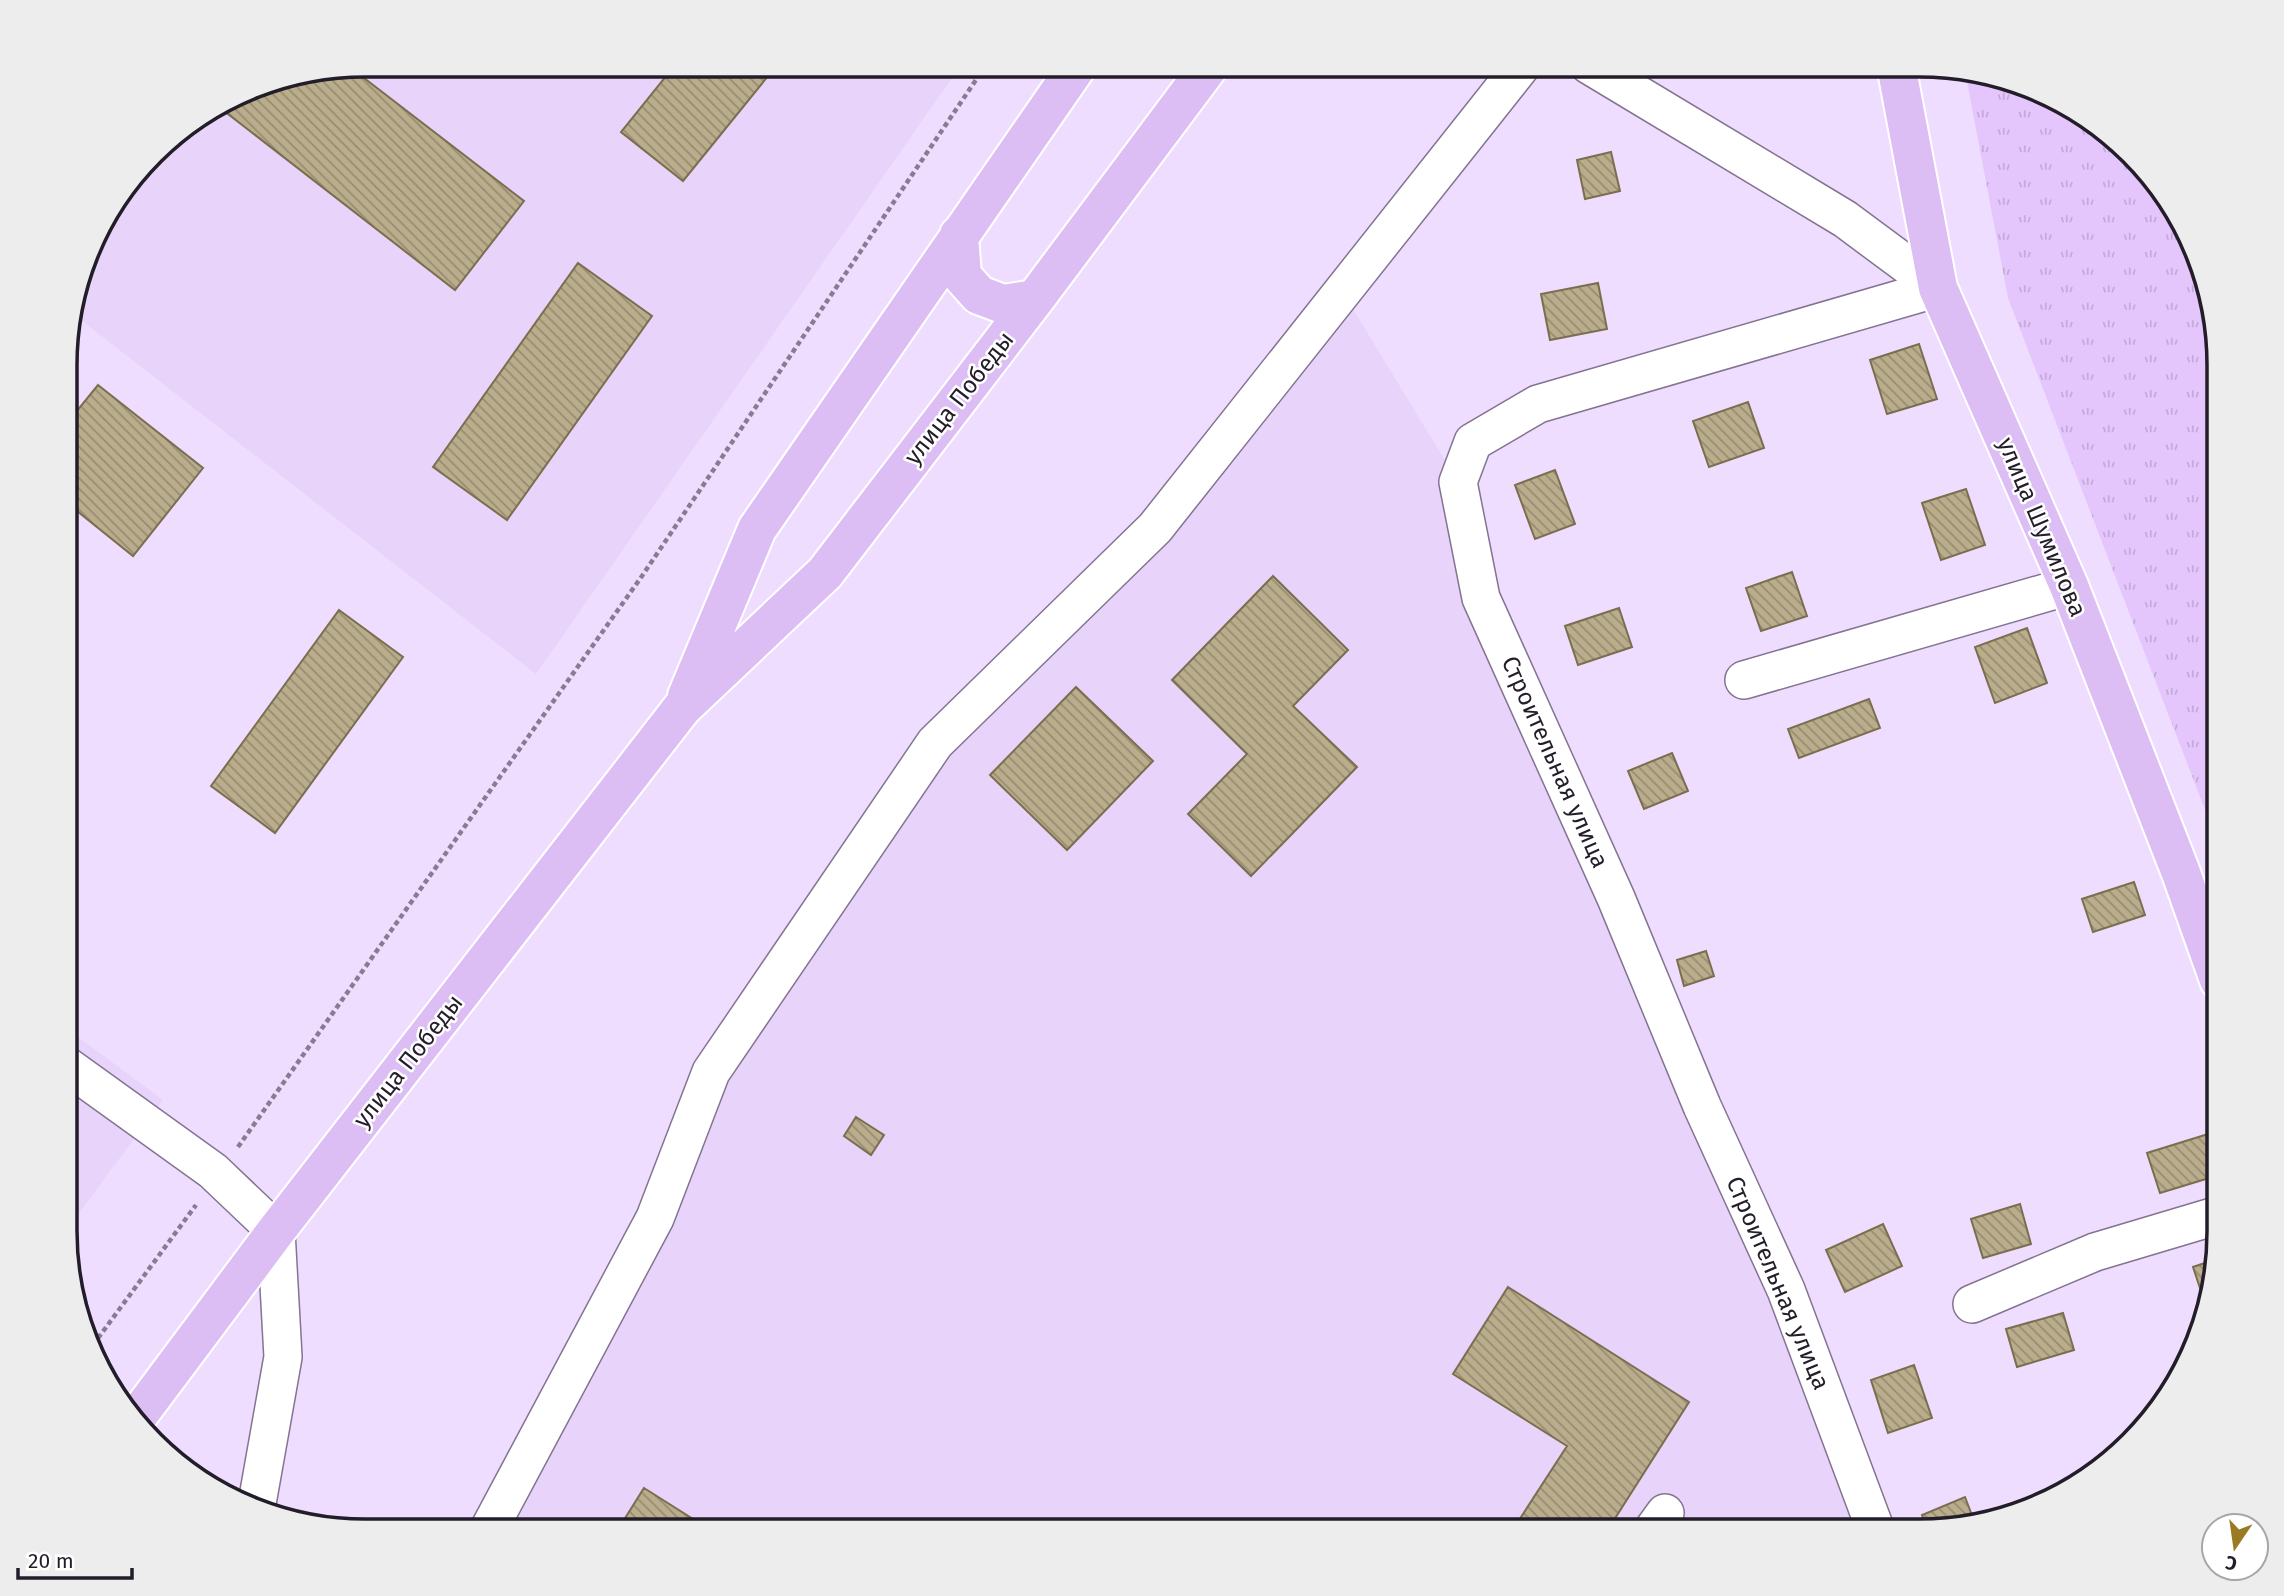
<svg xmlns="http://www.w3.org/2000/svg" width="2284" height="1596" font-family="'Fira Sans',sans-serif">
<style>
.built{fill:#e8d3fb}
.grass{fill:url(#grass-tufts)}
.building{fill:url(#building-back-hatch);stroke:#7b6e4f;stroke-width:2}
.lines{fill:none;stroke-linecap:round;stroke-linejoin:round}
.minor-casing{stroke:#837491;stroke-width:40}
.major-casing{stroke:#fff;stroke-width:42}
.path{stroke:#887c93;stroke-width:4.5;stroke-dasharray:5 3.5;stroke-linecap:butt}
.minor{stroke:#fff;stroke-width:37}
.major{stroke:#dcbef4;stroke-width:38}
.labels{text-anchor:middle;stroke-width:5;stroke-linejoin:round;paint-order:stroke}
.street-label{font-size:24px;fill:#231d29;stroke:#fff}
.rim{fill:none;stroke:#231d29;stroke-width:3.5}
</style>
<defs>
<pattern id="grass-tufts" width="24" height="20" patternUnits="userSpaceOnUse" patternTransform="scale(1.75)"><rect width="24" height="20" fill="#e4c6fd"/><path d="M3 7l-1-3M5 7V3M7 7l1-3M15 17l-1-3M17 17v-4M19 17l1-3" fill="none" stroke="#c3aad9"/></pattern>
<pattern id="building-back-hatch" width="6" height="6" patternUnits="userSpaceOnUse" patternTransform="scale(1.75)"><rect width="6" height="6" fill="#baad8c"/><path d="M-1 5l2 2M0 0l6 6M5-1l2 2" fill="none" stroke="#978c72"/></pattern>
</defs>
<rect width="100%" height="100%" fill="#eeddfe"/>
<!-- built -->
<path class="built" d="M 365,65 L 961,65 L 536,674 L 72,313 L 96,232 L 167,140 L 251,87 Z
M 1342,291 L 1458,482 L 1481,598 L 1872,1523 L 1839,1531 L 488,1531 L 711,1072 L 935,743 L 1155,528 Z
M 67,1029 L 163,1100 L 67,1229 Z"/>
<!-- grass -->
<path class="grass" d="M 1965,71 L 2016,81 L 2101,127 L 2179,215 L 2219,346 L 2219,846 L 2008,298 Z"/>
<!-- building -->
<path class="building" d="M 675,65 L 777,65 L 683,181 L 621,132 Z
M 351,68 L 524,201 L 455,290 L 219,107 L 251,87 Z
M 1611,152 L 1620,191 L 1585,199 L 1577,160 Z
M 578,263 L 652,316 L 507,520 L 433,467 Z
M 1598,283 L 1607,329 L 1550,340 L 1541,294 Z
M 1919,344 L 1937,399 L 1887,414 L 1870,360 Z
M 98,385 L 203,468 L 133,556 L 67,503 L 67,423 Z
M 1748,402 L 1764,448 L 1709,467 L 1693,421 Z
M 1555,470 L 1575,524 L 1535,539 L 1515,485 Z
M 1966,489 L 1985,545 L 1941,560 L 1922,503 Z
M 1792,572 L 1807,616 L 1761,631 L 1746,588 Z
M 1273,576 L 1348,650 L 1293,706 L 1357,767 L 1251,876 L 1188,814 L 1247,754 L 1172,680 Z
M 1619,608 L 1632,647 L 1578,665 L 1565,626 Z
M 339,610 L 403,657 L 275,833 L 211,786 Z
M 2027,628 L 2047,683 L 1995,703 L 1975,647 Z
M 1076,687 L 1153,761 L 1067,850 L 990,775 Z
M 1869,699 L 1880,728 L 1799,758 L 1788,729 Z
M 1672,753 L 1688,791 L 1644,809 L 1628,771 Z
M 2134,882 L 2145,915 L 2093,932 L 2082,899 Z
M 1706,951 L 1714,976 L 1684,986 L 1677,960 Z
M 856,1117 L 884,1135 L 871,1155 L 844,1136 Z
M 2208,1134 L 2219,1175 L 2160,1193 L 2147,1153 Z
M 2020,1204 L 2031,1244 L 1983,1258 L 1971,1219 Z
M 1883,1224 L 1902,1266 L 1845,1292 L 1826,1250 Z
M 2217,1259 L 2207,1309 L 2193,1267 Z
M 1508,1287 L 1689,1402 L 1607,1531 L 1512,1531 L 1567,1446 L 1453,1374 Z
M 2063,1313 L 2074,1350 L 2017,1367 L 2006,1329 Z
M 1914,1365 L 1932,1418 L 1888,1433 L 1871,1380 Z
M 644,1488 L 712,1531 L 617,1531 Z
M 1965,1497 L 1973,1518 L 1927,1529 L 1922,1515 Z"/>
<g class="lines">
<!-- minor casing -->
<g class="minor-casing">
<path id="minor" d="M 1589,65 L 1845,219 L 1938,288
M 1744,680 L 2069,586
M 67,1066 L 213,1171 L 276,1231 L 283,1357 L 256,1509
M 1972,1304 L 2095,1252 L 2219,1215
M 488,1531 L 655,1218 L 711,1072 L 935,743 L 1155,528 L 1522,65
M 1652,1531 L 1665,1513
M 1876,1531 L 1786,1290 L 1702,1106 L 1616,898 L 1481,598 L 1458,482 L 1473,442 L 1538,404 L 1938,288"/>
</g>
<!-- major casing -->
<g class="major-casing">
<path id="major" d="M 1896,65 L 1938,288 L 2069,586 L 2181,873 L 2219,980
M 959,235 L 962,276 L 979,295 L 1003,304 L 1035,299
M 687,696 L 757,529 L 1078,65
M 137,1417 L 276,1231 L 682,708 L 825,573 L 1035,299 L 1210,65"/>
</g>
<!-- path -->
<path class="path" d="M 238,1147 L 642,576 L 986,65
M 93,1345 L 196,1205"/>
<!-- minor -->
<use href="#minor" class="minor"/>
<!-- major -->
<use href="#major" class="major"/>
</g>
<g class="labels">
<!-- street labels -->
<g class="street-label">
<text transform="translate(959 398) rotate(-52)" y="8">улица Победы</text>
<text transform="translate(2042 527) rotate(67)" y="8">улица Шумилова</text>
<text transform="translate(1555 762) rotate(66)" y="8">Строительная улица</text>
<text transform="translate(408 1061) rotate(-52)" y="8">улица Победы</text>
<text transform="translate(1778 1283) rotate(67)" y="8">Строительная улица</text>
</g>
</g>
<!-- crop -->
<path d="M0 0H2284V1596H0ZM365 77H1919A288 288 0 0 1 2207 365V1231A288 288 0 0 1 1919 1519H365A288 288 0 0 1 77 1231V365A288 288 0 0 1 365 77Z" fill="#ededee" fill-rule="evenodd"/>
<path class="rim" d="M365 77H1919A288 288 0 0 1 2207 365V1231A288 288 0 0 1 1919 1519H365A288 288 0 0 1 77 1231V365A288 288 0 0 1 365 77Z"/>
<!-- north arrow -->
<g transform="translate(2235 1547) rotate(193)"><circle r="33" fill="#ffffff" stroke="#a7a5a9" stroke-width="2"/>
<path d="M0-5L12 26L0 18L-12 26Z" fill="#9a7b24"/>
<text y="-10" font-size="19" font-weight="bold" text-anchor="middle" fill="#231d29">С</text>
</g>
<!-- scale -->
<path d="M18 1568v10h114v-10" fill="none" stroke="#231d29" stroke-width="3.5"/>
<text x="28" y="1568" font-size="21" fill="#231d29" stroke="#ffffff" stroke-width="5" paint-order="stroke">20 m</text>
</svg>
